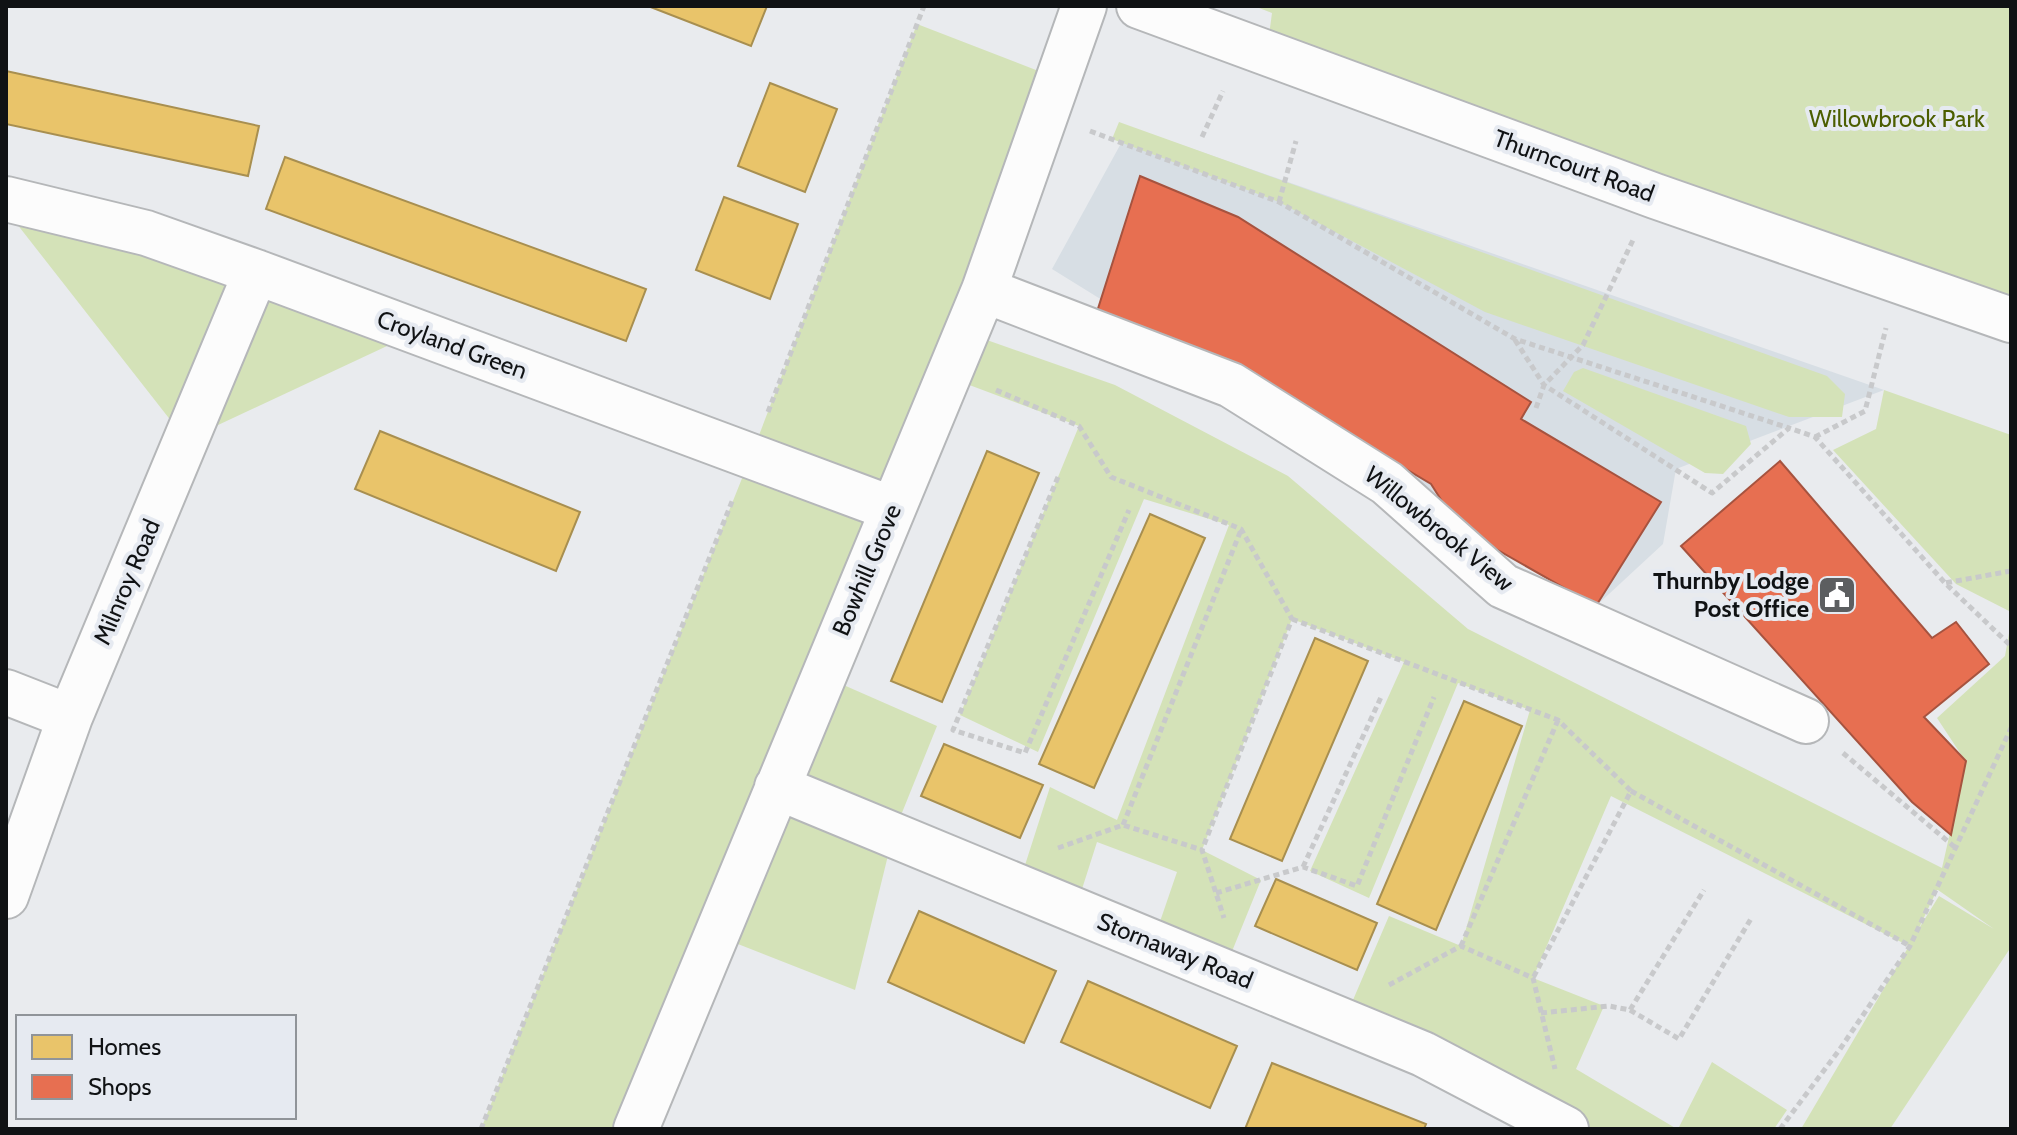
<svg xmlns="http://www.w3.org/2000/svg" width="2017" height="1135" font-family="Cabin,sans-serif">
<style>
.built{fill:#d7dee4}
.green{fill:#d4e2b8;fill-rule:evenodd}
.homes{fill:#e9c46a;stroke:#a88f50;stroke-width:2}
.shops{fill:#e76f51;stroke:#a6533f;stroke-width:2}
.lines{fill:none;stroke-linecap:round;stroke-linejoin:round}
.minor-casing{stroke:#b5b7b9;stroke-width:48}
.path{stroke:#c8c9cb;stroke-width:5;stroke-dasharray:6 4;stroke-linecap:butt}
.minor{stroke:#fcfcfc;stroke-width:44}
.labels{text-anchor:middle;stroke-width:8;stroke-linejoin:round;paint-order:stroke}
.park-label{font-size:24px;fill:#4c5e00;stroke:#e6eaf1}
.street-label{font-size:24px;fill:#101214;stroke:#e6eaf1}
.poi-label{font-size:24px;font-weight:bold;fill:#101214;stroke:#e6eaf1;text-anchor:end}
</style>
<rect width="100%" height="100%" fill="#e9ebee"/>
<!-- built -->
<path class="built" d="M 1130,127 L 1884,390 L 1676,469 L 1663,544 L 1596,606 L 1052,269 Z"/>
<!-- green -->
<path class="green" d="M 1254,6 L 2011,6 L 2011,304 L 1268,43 L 1272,13 Z
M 917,24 L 1059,79 L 823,676 L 937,726 L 893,835 L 855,990 L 715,935 L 634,1129 L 481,1129 L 751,456 Z
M 1119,122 L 1827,376 L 1845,394 L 1842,417 L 1789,417 L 1485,312 L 1279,202 L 1112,139 Z
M 6,210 L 417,332 L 186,440 Z
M 967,333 L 1115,385 L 1288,476 L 1468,629 L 1942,868 L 1966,762 L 1937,718 L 2005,656 L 2011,622 L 2011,947 L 1890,1129 L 1801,1129 L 1909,946 L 1611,796 L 1533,978 L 1604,1006 L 1576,1069 L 1677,1129 L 1539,1129 L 1344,1021 L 1389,916 L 1461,946 L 1530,710 L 1458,683 L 1369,898 L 1310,871 L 1404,662 L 1292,619 L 1202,850 L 1261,880 L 1224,971 L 1153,942 L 1177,872 L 1097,842 L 1075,911 L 1018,887 L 1050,787 L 1117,820 L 1229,525 L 1144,499 L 1038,752 L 960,715 L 1079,426 L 948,377 ZM 1937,890 L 1938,890 L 1994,929 L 1939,896 L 1918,930 Z
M 1583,368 L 1746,426 L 1751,444 L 1723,474 L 1705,473 L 1563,391 L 1574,372 Z
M 1884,390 L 2011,435 L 2011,612 L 1956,584 L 1833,450 L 1876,429 Z
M 1712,1062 L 1787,1110 L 1774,1129 L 1678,1129 Z"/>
<!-- homes -->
<path class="homes" d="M 648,6 L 767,6 L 751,46 Z
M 6,71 L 259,126 L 248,176 L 6,124 Z
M 770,83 L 837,109 L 805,192 L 738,166 Z
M 285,157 L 646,289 L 626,341 L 266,209 Z
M 724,197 L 798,224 L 770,299 L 696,270 Z
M 380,431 L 580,512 L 556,571 L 355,489 Z
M 987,451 L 1039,473 L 942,702 L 891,681 Z
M 1150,514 L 1205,538 L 1094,788 L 1039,764 Z
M 1315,638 L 1368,661 L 1282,861 L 1230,839 Z
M 1464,701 L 1522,726 L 1436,930 L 1377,904 Z
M 944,744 L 1043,785 L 1020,838 L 921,796 Z
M 1276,879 L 1377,923 L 1357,970 L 1255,926 Z
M 919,911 L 1056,971 L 1024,1043 L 888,982 Z
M 1088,981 L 1237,1046 L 1210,1108 L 1061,1042 Z
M 1272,1063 L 1426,1124 L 1424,1129 L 1245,1129 Z"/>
<!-- shops -->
<path class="shops" d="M 1140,176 L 1238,217 L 1531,402 L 1521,419 L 1661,502 L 1596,606 L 1459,528 L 1431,484 L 1236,368 L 1096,315 Z
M 1780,461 L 1932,638 L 1956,622 L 1989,664 L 1924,717 L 1966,761 L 1951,835 L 1912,802 L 1681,546 Z"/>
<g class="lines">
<!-- minor casing -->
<g class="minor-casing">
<path id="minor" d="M 1139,6 L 1655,196 L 2011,320
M 6,199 L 146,233 L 256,272 L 893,509
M 984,290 L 1231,385 L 1387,483 L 1503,586 L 1806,721
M 6,692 L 70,717
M 777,787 L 1423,1054 L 1566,1129
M 6,896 L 70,717 L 256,272
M 636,1129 L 984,290 L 1084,6"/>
</g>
<!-- path -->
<path class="path" d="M 1090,131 L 1279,202 L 1515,339 L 1789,428
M 1202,137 L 1223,91
M 1279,202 L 1296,141
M 1515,340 L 1544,385 L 1712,493 L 1789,428 L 1815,437 L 1945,583
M 996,390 L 1079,426 L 1111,477 L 1241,529 L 1292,619 L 1202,850 L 1224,918
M 1536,408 L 1544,385 L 1583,345 L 1633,240
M 768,412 L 924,6
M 1815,437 L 1865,411 L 1886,328
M 1058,477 L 953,730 L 1025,753 L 1129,510
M 2011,571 L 1945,583 L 2011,646
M 1292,619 L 1558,720 L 1631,791 L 1533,978
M 1843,753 L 1957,849
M 1631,791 L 1910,946
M 1123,825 L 1241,530
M 1058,848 L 1123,825 L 1202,850
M 1303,867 L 1382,695
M 1216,893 L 1303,867 L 1357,886 L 1434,697
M 1461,946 L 1558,720
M 1389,985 L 1461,946 L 1533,978 L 1555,1069
M 1630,1010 L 1679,1039 L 1752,917
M 1541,1013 L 1609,1006 L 1630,1010 L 1704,890
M 481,1129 L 733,499
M 1780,1129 L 1840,1049 L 1910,946 L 2011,728"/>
<!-- minor -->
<use href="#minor" class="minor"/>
</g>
<!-- icons -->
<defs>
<g id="civic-square" transform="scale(2)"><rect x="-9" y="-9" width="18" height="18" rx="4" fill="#5c5e60" stroke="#e6eaf1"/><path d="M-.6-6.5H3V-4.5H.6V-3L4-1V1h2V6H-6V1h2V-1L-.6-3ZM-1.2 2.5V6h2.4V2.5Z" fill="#fff"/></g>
</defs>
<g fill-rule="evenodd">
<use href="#civic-square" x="1837" y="595"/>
</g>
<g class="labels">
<!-- park labels -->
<g class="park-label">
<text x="1897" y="127">Willowbrook Park</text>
</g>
<!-- street labels -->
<g class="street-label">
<text transform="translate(1574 166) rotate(20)" y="8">Thurncourt Road</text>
<text transform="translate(452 345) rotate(20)" y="8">Croyland Green</text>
<text transform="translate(1439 529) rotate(39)" y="8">Willowbrook View</text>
<text transform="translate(867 570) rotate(-67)" y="8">Bowhill Grove</text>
<text transform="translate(127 582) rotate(-67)" y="8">Milnroy Road</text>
<text transform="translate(1175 951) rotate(22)" y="8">Stornaway Road</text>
</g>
<!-- poi labels -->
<g class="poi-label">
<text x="1809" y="589">Thurnby Lodge<tspan x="1809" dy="28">Post Office</tspan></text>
</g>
</g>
<!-- border -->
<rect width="2017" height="1135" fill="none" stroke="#101214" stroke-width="16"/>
<!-- legend -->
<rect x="16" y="1015" width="280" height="104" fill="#e6eaf1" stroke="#909499" stroke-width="2"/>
<rect x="32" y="1035" width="40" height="24" fill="#e9c46a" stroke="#909499" stroke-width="2"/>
<text x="88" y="1055" font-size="24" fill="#101214">Homes</text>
<rect x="32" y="1075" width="40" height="24" fill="#e76f51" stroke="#909499" stroke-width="2"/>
<text x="88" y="1095" font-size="24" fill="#101214">Shops</text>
</svg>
